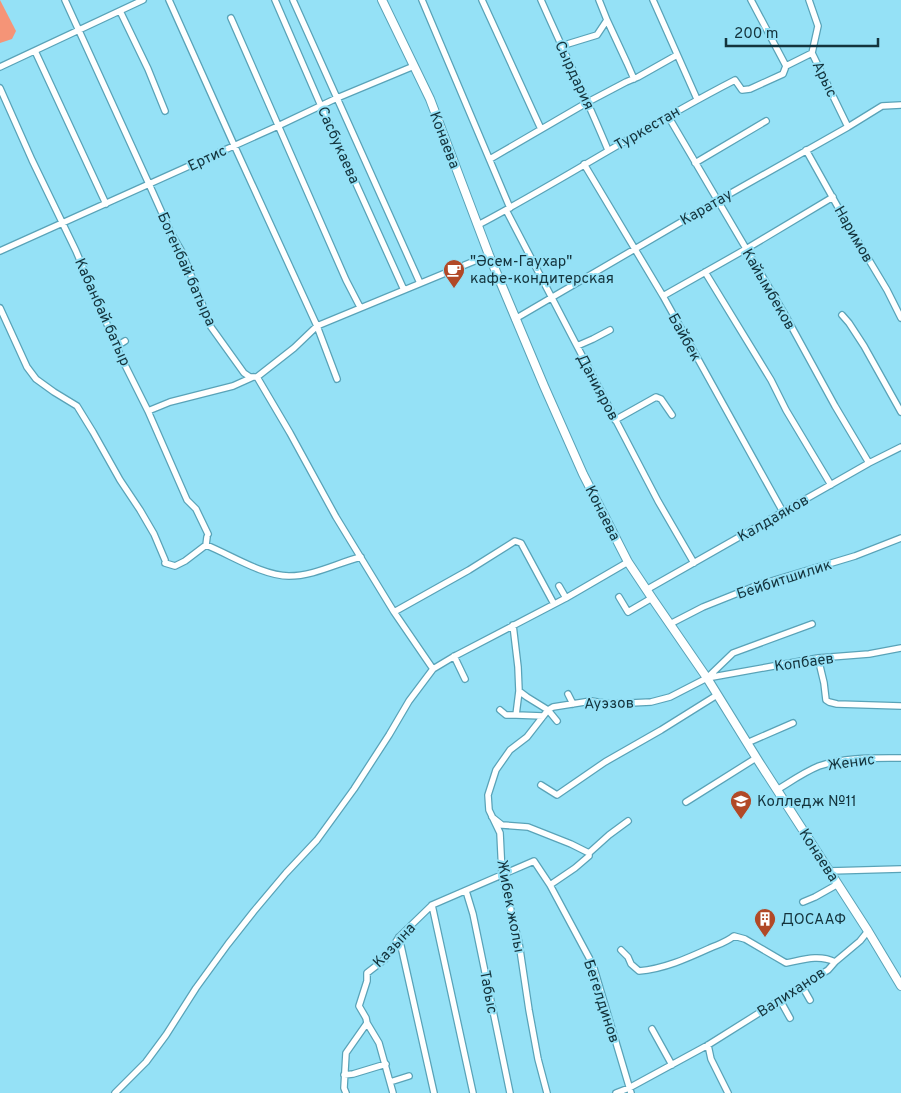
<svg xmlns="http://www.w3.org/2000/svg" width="901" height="1093" font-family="Overpass,sans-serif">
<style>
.grass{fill:#f59477}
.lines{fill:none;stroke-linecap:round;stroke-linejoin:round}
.minor-casing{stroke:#59a3b8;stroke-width:8}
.secondary-casing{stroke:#59a3b8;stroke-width:10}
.minor{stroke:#fff;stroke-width:5.5}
.secondary{stroke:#fff;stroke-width:8}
.labels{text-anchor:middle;stroke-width:4;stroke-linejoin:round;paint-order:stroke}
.street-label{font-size:15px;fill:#14343d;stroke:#95e1f6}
.poi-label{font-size:15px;fill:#14343d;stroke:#95e1f6;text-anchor:start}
</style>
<rect width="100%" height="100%" fill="#95e1f6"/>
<!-- grass -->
<path class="grass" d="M 0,0 L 16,31 L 12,39 L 0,43 Z"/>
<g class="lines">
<!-- minor casing -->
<g class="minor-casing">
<path id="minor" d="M 65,0 L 149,184 L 171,233 L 182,252 L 211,327 L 244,373 L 250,377 L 257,377
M 169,0 L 234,145 L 317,326 L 337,379
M 275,0 L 321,106 L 404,290
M 293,0 L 420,283
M 422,0 L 510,208
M 482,0 L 541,129
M 541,0 C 563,50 587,99 608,150
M 653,0 L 697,99
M 751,0 L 786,66
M 809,0 L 818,26 L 812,53 L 848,127
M 120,11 L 148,69 L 165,111
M 231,18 L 346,280 L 360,307
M 607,20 L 627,63 L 634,79
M 561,46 L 597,35 L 607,20 L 599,0
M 35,51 L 106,204
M 0,67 L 143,0
M 0,88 L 32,160 L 76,251 L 121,357 L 148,411 L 187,500 L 196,509 L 208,534
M 668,116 L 784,313 L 835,406 L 869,463
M 806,150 L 848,225 L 887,290 L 901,318
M 490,159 L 588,102 L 626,82 L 638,77 L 677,55
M 695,163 L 766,121
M 584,164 L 663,296 L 783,512
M 506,210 L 658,501 L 694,563
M 478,225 C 565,179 647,125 735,80 L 742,90 L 750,89 L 783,74 L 786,66 L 812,53
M 0,251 L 278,126 L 337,98 L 414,66
M 705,272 L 771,380 L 786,410 L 831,485
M 663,296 L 746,249 L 833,197
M 0,308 L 27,367 L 36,379 L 54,392 L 77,406 L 93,432 L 120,480 L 140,510 L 154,534 L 165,560
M 842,315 L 849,323 L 864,346 L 901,412
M 515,319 L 717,201 L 848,127 L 882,106 L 901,105
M 117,346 L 125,341
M 577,346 L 593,339 L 610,330
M 257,377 L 290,433 L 336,517 L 394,612 L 433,669
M 257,377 L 294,348 L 317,326 L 489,255
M 148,411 L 170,402 L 233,386 L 253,377
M 615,420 L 656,397 L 661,399 L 672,415
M 206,545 C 231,555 263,576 289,576 C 314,576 337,563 361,557
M 165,563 L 175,566 L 185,561 L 206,545 L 207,537
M 559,586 L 566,598
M 646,590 L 869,463 L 901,447
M 619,597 L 628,612 L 652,598
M 394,612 L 469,570 L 515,541 L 521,543 L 554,604
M 670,624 L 703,607 L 758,585 L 855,556 L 901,538
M 513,625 L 518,667 L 519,691 L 527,697 L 548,710 L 553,707 L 591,701 L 610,704 L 651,702 L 670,697 L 707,678 L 733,653 L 812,624
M 454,656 L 465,679
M 818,658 L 824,683 L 826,700 L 829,702 L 837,704 L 901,706
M 707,678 L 818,658 L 869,654 L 901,648
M 519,691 L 516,715 L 543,716
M 568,694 L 573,704
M 500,710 L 506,715 L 516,715
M 747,743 L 793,723
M 541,785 L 557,795 L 605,762 L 661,730 L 717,695
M 777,790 C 790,782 804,772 819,766 C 845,757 873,758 901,758
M 686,802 L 756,758
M 492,817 L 502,825 L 528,827 L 571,844 L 589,853
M 829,871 L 901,869
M 550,885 L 575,868 L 589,856 L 589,853 L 609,835 L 628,821
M 466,891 L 473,914 L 510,1093
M 803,902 L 815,897 L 838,884
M 432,905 L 473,1093
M 399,937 L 434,1093
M 621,950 L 628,957 L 631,964 L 639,971 C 664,969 688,958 710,948 C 719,944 725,943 734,936 L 745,939 L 786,963 C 802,960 819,954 835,962
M 802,986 L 810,1000
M 780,1000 L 790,1018
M 652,1029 L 672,1065
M 708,1045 L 711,1059 L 728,1093
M 344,1075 L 353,1074 L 386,1064
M 390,1082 L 409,1076
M 115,1093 L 146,1062 L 166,1035 L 196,988 L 228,944 L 254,911 L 286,873 L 317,840 L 354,789 L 389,735 L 409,701 L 433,669 L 453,657 L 566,598 L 628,562
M 346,1093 L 344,1088 L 346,1053 L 367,1023
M 393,1093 L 379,1043 L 367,1023 L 366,1018 L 359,1006 L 367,981 L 367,973 L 385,959 L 399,937 L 432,905 L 534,861 L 550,885 L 593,965 L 631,1093
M 547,1093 L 538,1059 L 529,1010 L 519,943 L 502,874 L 500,833 L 489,810 L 488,795 L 496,770 L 510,750 L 527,737 L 548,710 L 557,721
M 616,1093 L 629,1088 L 708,1045 L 802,986 L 828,970 L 835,962 L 860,941 L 868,931"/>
</g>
<!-- secondary casing -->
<g class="secondary-casing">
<path id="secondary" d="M 382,0 L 430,99 L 489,255 L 544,386 L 583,474 L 628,562 L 652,598 L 707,678 L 759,762 L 868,931 L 901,986"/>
</g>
<!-- minor -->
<use href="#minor" class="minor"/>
<!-- secondary -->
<use href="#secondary" class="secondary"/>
</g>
<!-- icons -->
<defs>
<g id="cafe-pin" transform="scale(1.125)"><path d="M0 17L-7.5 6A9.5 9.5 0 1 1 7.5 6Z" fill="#b14927" stroke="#95e1f6"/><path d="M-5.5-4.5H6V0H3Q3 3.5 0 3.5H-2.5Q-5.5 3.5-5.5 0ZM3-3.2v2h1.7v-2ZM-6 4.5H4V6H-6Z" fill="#fff"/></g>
<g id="university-pin" transform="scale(1.125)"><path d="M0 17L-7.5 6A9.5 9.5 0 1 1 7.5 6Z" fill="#b14927" stroke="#95e1f6"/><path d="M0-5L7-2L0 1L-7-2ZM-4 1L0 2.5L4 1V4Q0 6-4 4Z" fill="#fff"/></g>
<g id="building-pin" transform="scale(1.125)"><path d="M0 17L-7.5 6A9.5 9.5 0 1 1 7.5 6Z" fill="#b14927" stroke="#95e1f6"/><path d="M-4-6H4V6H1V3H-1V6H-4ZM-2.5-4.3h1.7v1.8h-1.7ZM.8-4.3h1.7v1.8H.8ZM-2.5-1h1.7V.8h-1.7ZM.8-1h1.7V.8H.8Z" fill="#fff"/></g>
</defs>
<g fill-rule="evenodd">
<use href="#cafe-pin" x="454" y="270"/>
<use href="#university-pin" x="741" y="801"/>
<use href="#building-pin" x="765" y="919"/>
</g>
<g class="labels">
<!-- street labels -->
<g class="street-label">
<text transform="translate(575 75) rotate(65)" y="5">Сырдария</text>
<text transform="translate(825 79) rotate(64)" y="5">Арыс</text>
<text transform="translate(647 128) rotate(-30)" y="5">Туркестан</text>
<text transform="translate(445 140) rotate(69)" y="5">Конаева</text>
<text transform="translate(339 145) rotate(66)" y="5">Сасбукаева</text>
<text transform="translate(207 158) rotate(-25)" y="5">Ертис</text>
<text transform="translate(706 207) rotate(-30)" y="5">Каратау</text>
<text transform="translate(854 234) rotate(60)" y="5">Наримов</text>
<text transform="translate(187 269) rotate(66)" y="5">Богенбай батыра</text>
<text transform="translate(769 289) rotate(60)" y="5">Кайымбеков</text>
<text transform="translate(103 312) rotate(66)" y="5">Кабанбай батыр</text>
<text transform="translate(685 337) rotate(61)" y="5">Байбек</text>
<text transform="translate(598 387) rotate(62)" y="5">Данияров</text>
<text transform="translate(603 513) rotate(63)" y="5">Конаева</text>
<text transform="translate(773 518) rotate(-30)" y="5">Калдаяков</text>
<text transform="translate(784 579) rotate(-18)" y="5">Бейбитшилик</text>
<text transform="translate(804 662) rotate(-8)" y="5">Копбаев</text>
<text transform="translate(609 703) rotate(-1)" y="5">Ауэзов</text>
<text transform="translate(851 762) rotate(-8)" y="5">Женис</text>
<text transform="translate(819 855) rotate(57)" y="5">Конаева</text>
<text transform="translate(511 906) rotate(79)" y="5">Жибек жолы</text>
<text transform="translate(394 945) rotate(-47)" y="5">Казына</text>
<text transform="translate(489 992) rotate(79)" y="5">Табыс</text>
<text transform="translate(791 992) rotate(-33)" y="5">Валиханов</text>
<text transform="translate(602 1001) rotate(72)" y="5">Бегелдинов</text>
</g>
<!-- poi labels -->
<g class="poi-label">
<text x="470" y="266">"Әсем-Гаухар"<tspan x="470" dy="17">кафе-кондитерская</tspan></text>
<text x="757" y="806">Колледж №11</text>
<text x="781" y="924">ДОСААФ</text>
</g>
</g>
<!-- scale -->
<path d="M726 38v8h152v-8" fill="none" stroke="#14343d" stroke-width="2.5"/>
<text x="734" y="38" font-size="15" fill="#14343d" stroke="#95e1f6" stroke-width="4" paint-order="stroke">200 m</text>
</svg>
